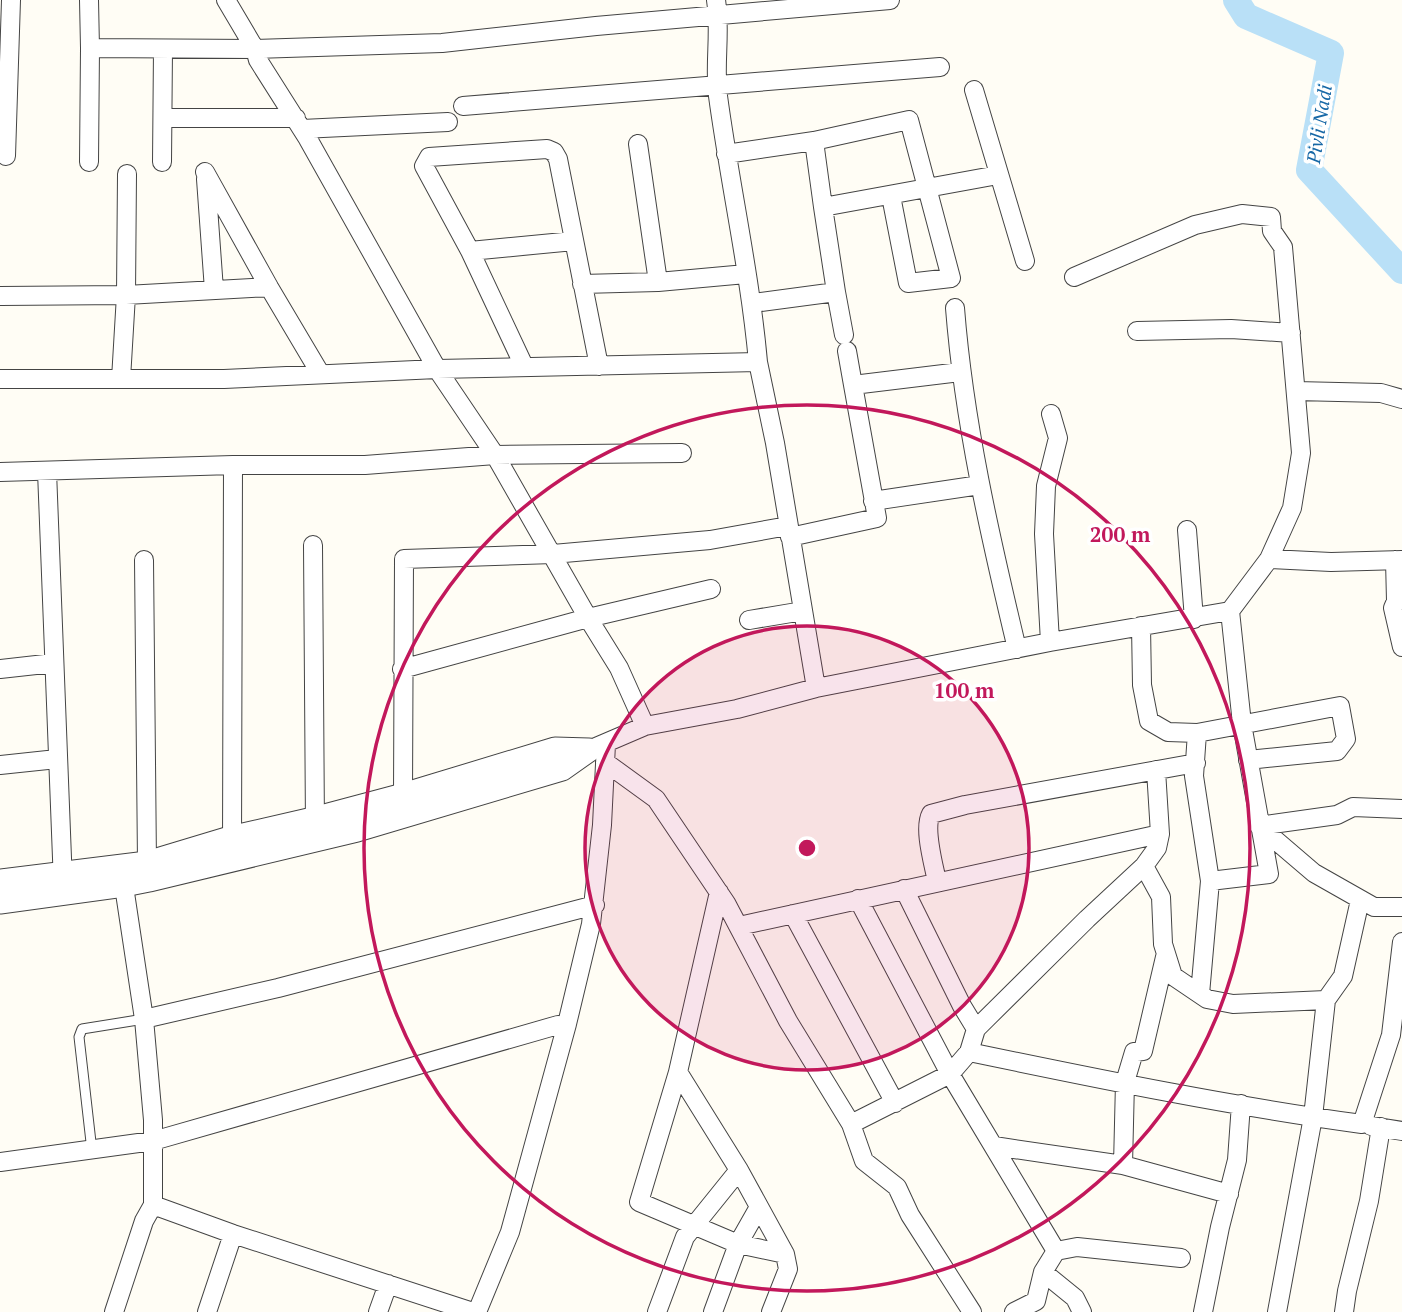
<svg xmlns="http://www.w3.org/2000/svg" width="1402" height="1312" font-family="'PT Serif',serif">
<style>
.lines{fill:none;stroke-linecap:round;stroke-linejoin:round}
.river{stroke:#b9e0f7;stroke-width:26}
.service-casing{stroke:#444;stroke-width:11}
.minor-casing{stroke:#444;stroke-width:20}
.tertiary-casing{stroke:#444;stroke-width:25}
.service{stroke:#fff;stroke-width:9}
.minor{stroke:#fff;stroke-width:18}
.tertiary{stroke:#fff;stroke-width:23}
.ring{fill:none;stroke:#c2185b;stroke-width:3.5}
.labels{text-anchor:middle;stroke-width:7;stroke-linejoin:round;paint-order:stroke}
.water-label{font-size:19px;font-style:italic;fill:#1768a6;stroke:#fff}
.centre{fill:#c2185b;stroke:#fff;stroke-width:3.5}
.ring-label{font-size:21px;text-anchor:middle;font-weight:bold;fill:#c2185b;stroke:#fff;stroke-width:7;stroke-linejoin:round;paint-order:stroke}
</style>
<rect width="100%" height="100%" fill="#fffdf5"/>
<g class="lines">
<!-- river -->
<path class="river" d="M 1236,0 L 1246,16 L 1331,53 L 1309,170 L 1402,271"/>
<!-- service casing -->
<g class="service-casing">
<path id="service" d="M 92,1151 L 79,1037 L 82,1029 L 144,1019"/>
</g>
<!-- minor casing -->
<g class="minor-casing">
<path id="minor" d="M 89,0 L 90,48
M 226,0 L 255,49 L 258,60 L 308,139 L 437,369 L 495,455 L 588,618 L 619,668 L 645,726
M 974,90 L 1025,261
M 463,106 L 940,67
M 163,118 L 296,118
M 302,129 L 448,122
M 814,141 L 909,120 L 951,278 L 908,283 L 891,196
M 638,144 L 658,282 L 746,274
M 726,154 L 814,141 L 823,207
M 6,156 L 11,0
M 89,162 L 90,48 L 255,49 L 442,43 L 596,26 L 890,0
M 162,162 L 163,49
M 205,172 L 269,287
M 206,179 L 214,290
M 470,251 L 574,241
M 582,284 L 658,282
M 836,292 L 844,335
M 0,296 L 126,295 L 269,287 L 320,373
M 753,303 L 836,292 L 823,207 L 998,175
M 955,308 C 964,423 990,536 1017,649
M 1137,331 L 1231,329 L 1291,333
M 847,351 L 853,385 L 960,372
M 524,366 L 470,251 L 424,166 L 429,157 L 547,149 L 554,152 L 558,159 L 599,366
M 0,379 L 224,379 L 437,369 L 758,362 C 750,273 730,185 718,96 C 714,64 721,32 716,0
M 121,379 L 126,295 L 127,174
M 1296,391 L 1381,393 L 1402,399
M 47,471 L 63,884
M 0,472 L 233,465 L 365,465 L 495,455 L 682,453
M 873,501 L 980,485
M 1187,530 L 1194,619
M 790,537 L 877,518 L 853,385
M 313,545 L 315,828
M 1269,559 L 1331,562 L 1402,560
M 144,560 L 147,863 L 149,875
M 1395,560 L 1396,601
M 1402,600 L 1396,601 L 1393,608 L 1402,647
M 749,620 L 803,611
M 1141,626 L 1142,685 L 1149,721 L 1168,732 L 1197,733
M 1050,642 L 1044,534 L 1046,486 L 1058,438 L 1051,414
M 0,669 L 54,663
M 402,669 L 588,618 L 711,589
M 816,688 L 1050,642 L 1230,611 L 1269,559 L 1292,508 L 1301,453 L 1283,247 L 1272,231 L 1271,217 L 1242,214 L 1195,225 L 1074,277
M 596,747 L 645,726 L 737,709 L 816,688 L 775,443 L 758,362
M 605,762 L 656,799 L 726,903 L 788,1021 L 851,1124 L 864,1161 L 897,1187 L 910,1215 L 972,1312
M 0,765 L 57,759
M 1156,770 L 1160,834
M 407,806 L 403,795 L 404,559 L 553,554 L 710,540 L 788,526
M 1259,826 L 1314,873 L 1374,907 L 1402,907
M 1259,826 L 1337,815 L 1353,807 L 1402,809
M 232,850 L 233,465
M 1144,866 L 1161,897 L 1163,944 L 1173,976 L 1207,999 L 1233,1004 L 1326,1000 L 1313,1117 L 1277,1312
M 122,873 L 144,1019 L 153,1120 L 153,1205 L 233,1234 L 473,1312
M 1210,881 L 1194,776 L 1197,733 L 1340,706 L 1346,739 L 1337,751 L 1248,760
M 937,882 C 934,865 923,829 931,814 L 965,805 L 1196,763
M 719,892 L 678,1072 L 739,1170 L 785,1254 L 788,1269 L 771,1312
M 858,899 L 950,1074 L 1056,1251
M 793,914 L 895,1103
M 739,926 L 1160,834 L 1157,848 L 1144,866 L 1087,919 L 976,1029 L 962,1006 L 904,889
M 1165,957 L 1143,1051 L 1134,1052 L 1125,1082 L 1123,1165 L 1229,1194
M 1200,994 L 1210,881 L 1269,874 L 1242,724 L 1230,611
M 1326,1000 L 1343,976 L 1360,900
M 144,1019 L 278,988 L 595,905
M 976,1029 L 969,1052 C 1099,1079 1230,1106 1362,1124 L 1391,1035 L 1402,942
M 678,1072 L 639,1202 L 738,1244 L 785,1254
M 851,1124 L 950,1074 L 969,1052
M 1371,1126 L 1402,1131
M 994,1146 L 1123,1165
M 0,1162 L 153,1141 L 558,1025
M 1043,1272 L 1075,1298 L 1082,1312
M 114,1312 L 144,1221 L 153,1205
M 207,1312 L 233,1234
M 378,1312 L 388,1284
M 477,1312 L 510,1232 L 567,1024 L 591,924 L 602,825 L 606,744
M 657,1312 L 685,1237 L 739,1170
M 713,1312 L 738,1244 L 759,1207
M 1014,1312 L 1036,1301 L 1043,1272 L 1056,1251 L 1077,1247 L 1181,1258
M 1203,1312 L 1220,1227 L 1237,1160 L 1241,1104
M 1344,1312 L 1347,1291 L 1369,1201 L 1381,1127"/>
</g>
<!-- tertiary casing -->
<g class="tertiary-casing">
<path id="tertiary" d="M 0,881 L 147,863 L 230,838 L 313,819 L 403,795 L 555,749 L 589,750
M 0,902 L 124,885 L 149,880 L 357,830 L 562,769 L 589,750"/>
</g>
<!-- service -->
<use href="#service" class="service"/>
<!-- minor -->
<use href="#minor" class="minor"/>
<!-- tertiary -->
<use href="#tertiary" class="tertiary"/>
</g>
<!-- distance rings -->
<circle cx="807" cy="848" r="222" fill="#c2185b" fill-opacity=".12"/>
<g class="ring">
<circle cx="807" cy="848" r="222"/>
<circle cx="807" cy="848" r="443"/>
</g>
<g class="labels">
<!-- water labels -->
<g class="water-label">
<text transform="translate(1319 124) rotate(-81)" y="7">Pivli Nadi</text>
</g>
</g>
<circle cx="807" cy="848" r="10" class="centre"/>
<g class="ring-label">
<text x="1120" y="542">200 m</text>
<text x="964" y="698">100 m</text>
</g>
</svg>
